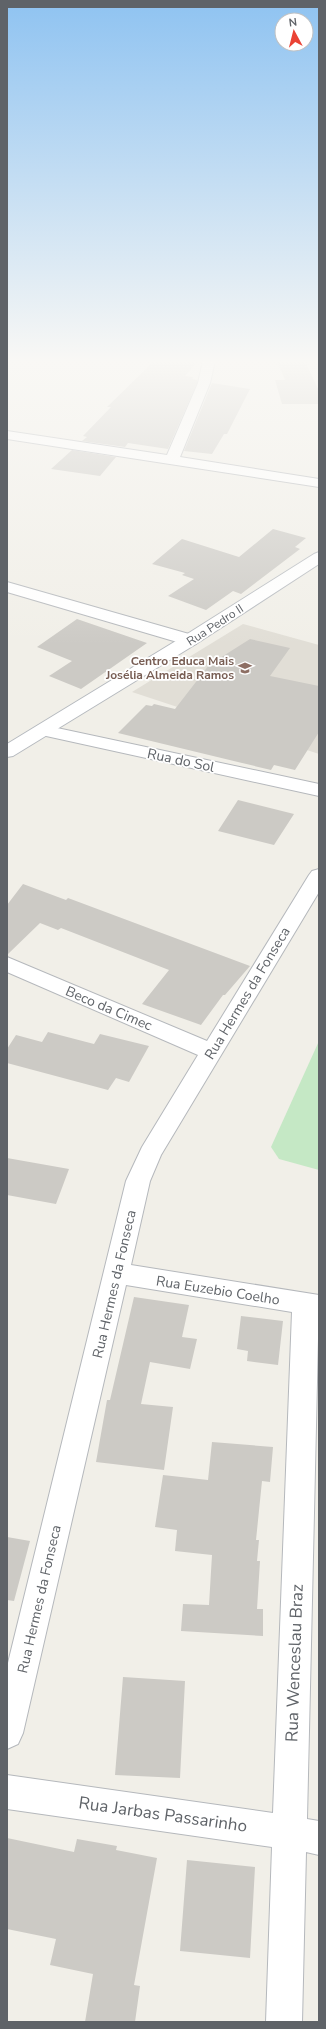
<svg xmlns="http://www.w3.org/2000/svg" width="326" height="2029" font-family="'Nunito Sans',sans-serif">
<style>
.education{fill:#e1ded6}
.green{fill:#c5e8c5}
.building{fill:#cccac5}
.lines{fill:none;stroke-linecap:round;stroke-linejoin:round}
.street-casing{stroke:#b5b8bc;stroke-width:2}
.secondary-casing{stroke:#b6babf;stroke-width:2}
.street{fill:#fff;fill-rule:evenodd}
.secondary{fill:#fff;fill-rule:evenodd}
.labels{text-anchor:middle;stroke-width:3.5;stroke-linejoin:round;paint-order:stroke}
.far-street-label{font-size:12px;fill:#5f6368;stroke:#fff}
.far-education-label{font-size:12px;font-weight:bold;fill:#785e54;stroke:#fff;text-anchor:end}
.street-label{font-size:14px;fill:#5f6368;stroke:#fff}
.near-street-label{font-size:17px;fill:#5f6368;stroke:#fff}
</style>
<rect width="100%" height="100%" fill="#f1efe8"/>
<!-- education -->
<path class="education" d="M 243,624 L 319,645 L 319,754 L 132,692 Z"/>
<!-- green -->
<path class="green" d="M 319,1041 L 319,1170 L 279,1159 L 271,1147 Z"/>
<!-- building -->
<path class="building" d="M 154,361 L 198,361 L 185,376 L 193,377 L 192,379 L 197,380 L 197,383 L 168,449 L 128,443 L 125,447 L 82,441 L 87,437 L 83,436 L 111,407 L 107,407 Z
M 277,361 L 305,361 L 319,391 L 319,404 L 282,404 L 275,380 L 285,380 Z
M 212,383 L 250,389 L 227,434 L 224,434 L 212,454 L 184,451 Z
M 72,450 L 116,457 L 100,476 L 51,469 Z
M 273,529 L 306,538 L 295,547 L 300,549 L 241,594 L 233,591 L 206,610 L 168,596 L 194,579 L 182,575 L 185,573 L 152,564 L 182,539 L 239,557 Z
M 77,619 L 147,643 L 81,689 L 49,676 L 72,661 L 37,647 Z
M 250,639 L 290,648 L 270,676 L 319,686 L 319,732 L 295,770 L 274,765 L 271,770 L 118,733 L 146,705 L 152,706 L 154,704 L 175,709 L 209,665 Z
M 238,800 L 294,814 L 274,845 L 218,831 Z
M 23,884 L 66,900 L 68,898 L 250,966 L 225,995 L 223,995 L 201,1025 L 142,1004 L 169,970 L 61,928 L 58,930 L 40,923 L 7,955 L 7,905 Z
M 48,1032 L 94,1044 L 100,1034 L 149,1046 L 129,1082 L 116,1078 L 108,1090 L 7,1063 L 7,1049 L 16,1035 L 42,1042 Z
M 7,1158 L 69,1169 L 56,1204 L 7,1195 Z
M 134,1297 L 189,1305 L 182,1337 L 197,1339 L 190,1369 L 150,1362 L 141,1404 L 173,1407 L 164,1470 L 96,1462 L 107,1400 L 110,1400 Z
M 241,1316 L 283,1321 L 278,1365 L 247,1361 L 248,1351 L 237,1349 Z
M 212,1442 L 273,1447 L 270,1482 L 262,1481 L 256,1540 L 259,1540 L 257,1561 L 260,1561 L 257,1609 L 263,1609 L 263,1636 L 181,1631 L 183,1604 L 209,1605 L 212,1555 L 175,1551 L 177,1530 L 155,1527 L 163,1475 L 208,1480 Z
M 7,1537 L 30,1541 L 14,1601 L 7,1600 Z
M 123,1677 L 185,1681 L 180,1778 L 115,1775 Z
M 7,1838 L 74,1852 L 77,1839 L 117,1846 L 116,1850 L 157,1858 L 134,1985 L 140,1986 L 135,2022 L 85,2022 L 93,1974 L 50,1965 L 56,1939 L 7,1929 Z
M 187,1860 L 255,1867 L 250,1958 L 180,1951 Z"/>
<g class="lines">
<!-- street casing -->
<g class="street-casing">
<path id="street" d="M 203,361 L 215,361 L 210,383 L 180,457 L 319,479 L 319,487 L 7,439 L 7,431 L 167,455 L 198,383 Z
M 7,582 L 196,636 L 198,640 L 196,644 L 190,645 L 184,644 L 7,592 Z
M 43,725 L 319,784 L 319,796 L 37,734 L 34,730 L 37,726 Z
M 319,869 L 319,892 L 161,1155 L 150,1181 L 131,1265 L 319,1295 L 307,1819 L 319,1821 L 319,1855 L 306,1852 L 302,2022 L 266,2022 L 272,1847 L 7,1809 L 7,1775 L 273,1813 L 292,1312 L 126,1285 L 23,1733 L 18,1744 L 7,1749 L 7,1667 L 126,1181 L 142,1147 L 198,1055 L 7,972 L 7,957 L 207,1041 L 309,875 L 312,871 Z"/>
</g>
<!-- secondary casing -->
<g class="secondary-casing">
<path id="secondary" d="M 319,552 L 319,564 L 196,644 L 13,756 L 7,757 L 7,744 L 184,636 L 314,554 Z"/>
</g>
<!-- street -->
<use href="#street" class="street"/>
<!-- secondary -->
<use href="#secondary" class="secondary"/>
</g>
<!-- sky -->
<linearGradient id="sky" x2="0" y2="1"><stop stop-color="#8fc3f1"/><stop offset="0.56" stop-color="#f9f8f5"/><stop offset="1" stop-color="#f9f8f5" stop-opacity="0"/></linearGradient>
<rect width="326" height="645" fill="url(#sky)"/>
<!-- icons -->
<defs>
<g id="school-bare" transform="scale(1.08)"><path d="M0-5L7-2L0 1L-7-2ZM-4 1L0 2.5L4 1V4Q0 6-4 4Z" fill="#8d6e63" stroke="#fff" stroke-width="2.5" paint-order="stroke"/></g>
</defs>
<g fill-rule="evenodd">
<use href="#school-bare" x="245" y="668"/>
</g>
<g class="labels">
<!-- far-street labels -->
<g class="far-street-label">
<text transform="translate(215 625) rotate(-33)" y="4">Rua Pedro II</text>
</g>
<!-- far-education labels -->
<g class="far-education-label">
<text x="234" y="665">Centro Educa Mais<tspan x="234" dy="14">Josélia Almeida Ramos</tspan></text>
</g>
<!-- street labels -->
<g class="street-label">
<text transform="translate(181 760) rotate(12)" y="5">Rua do Sol</text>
<text transform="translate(247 993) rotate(-59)" y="5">Rua Hermes da Fonseca</text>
<text transform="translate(109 1008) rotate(23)" y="5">Beco da Cimec</text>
<text transform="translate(114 1284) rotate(-77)" y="5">Rua Hermes da Fonseca</text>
<text transform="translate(218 1290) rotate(9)" y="5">Rua Euzebio Coelho</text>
<text transform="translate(39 1599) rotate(-77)" y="5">Rua Hermes da Fonseca</text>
</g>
<!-- near-street labels -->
<g class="near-street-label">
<text transform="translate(294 1663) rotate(-88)" y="6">Rua Wenceslau Braz</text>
<text transform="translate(163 1814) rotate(8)" y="6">Rua Jarbas Passarinho</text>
</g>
</g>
<!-- border -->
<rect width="326" height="2029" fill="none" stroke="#5f6368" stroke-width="16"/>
<!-- north arrow -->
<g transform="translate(294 32) rotate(353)"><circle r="19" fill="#ffffff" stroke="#bfc1c3"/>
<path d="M0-3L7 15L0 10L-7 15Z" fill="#ea4335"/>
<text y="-6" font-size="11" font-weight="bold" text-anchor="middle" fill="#5f6368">N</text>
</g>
</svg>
